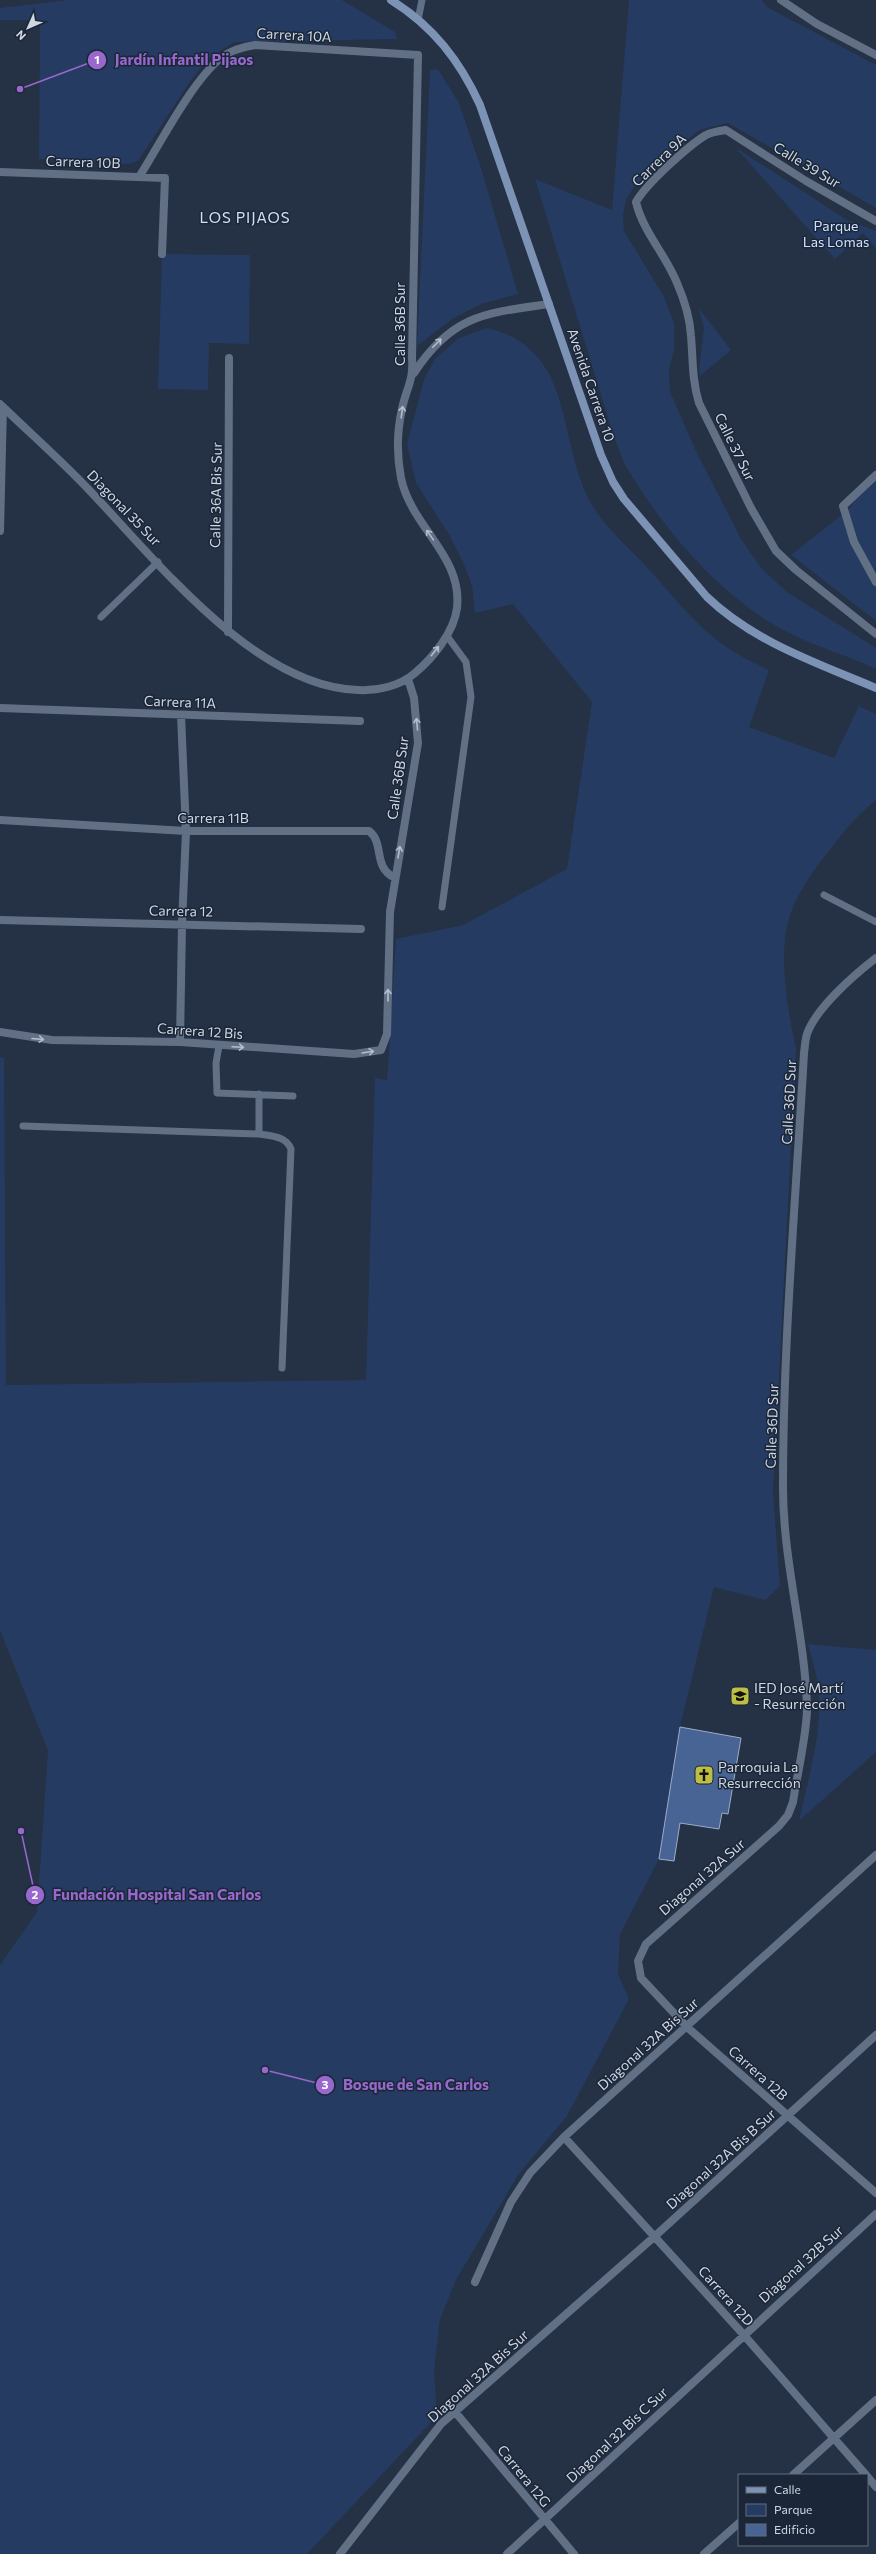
<svg xmlns="http://www.w3.org/2000/svg" width="876" height="2554" font-family="Commissioner,sans-serif">
<style>
.green{fill:#253b61}
.building{fill:#476495;stroke:#9eadc5}
.lines{fill:none;stroke-linecap:round;stroke-linejoin:round}
.service{stroke:#627086;stroke-width:7}
.minor{stroke:#627086;stroke-width:8}
.tertiary{stroke:#627086;stroke-width:8}
.secondary{stroke:#7d93b6;stroke-width:8}
.oneway{stroke:#b4bdcc}
.labels{text-anchor:middle;stroke-width:3;stroke-linejoin:round;paint-order:stroke}
.street-label{font-size:14px;fill:#cfd7e3;stroke:#1b2739}
.park-label{font-size:14px;fill:#cee0ff;stroke:#1b2739}
.poi-label{font-size:14px;fill:#cfd7e3;stroke:#1b2739;text-anchor:start}
.neighbourhood-label{font-size:15px;letter-spacing:1px;fill:#d0e0f9;stroke:#1b2739}
.leader{fill:none;stroke:#9868cc;stroke-width:1.5}
.callout-dot{fill:#9868cc;stroke:#1b2739;stroke-width:1.5}
.mark-label{font-size:12px;text-anchor:middle;font-weight:bold;fill:#fff}
.callout-label{font-size:15px;text-anchor:middle;font-weight:bold;fill:#9868cc;stroke:#1b2739;stroke-width:3;stroke-linejoin:round;paint-order:stroke}
</style>
<rect width="100%" height="100%" fill="#253144"/>
<!-- green -->
<path class="green" d="M 68,0 L 342,0 L 395,32 L 397,39 L 234,42 L 208,59 L 191,80 L 138,161 L 129,164 L 39,159 L 40,20 L 0,20 L 0,8 Z
M 629,0 L 762,0 L 767,7 L 876,65 L 876,208 L 728,123 L 699,130 L 636,184 L 626,199 L 623,217 L 624,231 L 663,295 L 674,323 L 674,351 L 669,369 L 670,392 L 696,451 L 741,539 L 762,569 L 787,592 L 876,648 L 876,669 C 848,656 817,647 789,633 C 724,600 667,534 630,473 C 623,462 619,449 614,437 L 535,179 L 612,210 Z
M 438,69 L 459,103 L 481,168 L 518,294 L 481,304 L 452,319 L 417,346 L 430,70 Z
M 735,147 L 847,220 L 876,231 L 876,248 L 863,233 L 835,259 Z
M 162,254 L 250,255 L 249,344 L 209,343 L 208,390 L 158,389 Z
M 698,307 L 731,350 L 700,376 L 699,368 L 704,327 Z
M 487,328 C 582,350 553,451 598,514 C 610,531 627,546 641,561 C 669,590 696,628 731,650 C 743,658 756,663 769,670 L 749,727 L 834,758 L 859,706 L 876,714 L 876,800 C 857,815 843,832 829,851 C 815,868 802,887 793,907 C 776,947 787,1007 796,1048 L 773,1492 L 780,1586 L 765,1600 L 714,1587 L 680,1727 L 659,1859 L 620,1934 L 618,1974 L 629,1999 L 567,2116 L 518,2175 L 456,2280 L 440,2319 L 434,2371 L 437,2416 L 307,2554 L 0,2554 L 0,1965 L 37,1912 L 48,1751 L 0,1630 L 0,1057 L 4,1058 L 6,1385 L 366,1380 L 375,1078 L 387,1080 L 396,939 L 463,925 L 567,869 L 592,702 L 513,604 L 475,613 L 472,586 L 465,567 L 450,536 L 416,483 L 407,444 L 424,379 L 435,359 L 459,338 Z
M 876,471 L 876,621 L 791,555 L 849,509 Z
M 808,1644 L 876,1650 L 876,1752 L 799,1821 C 808,1778 824,1729 818,1685 C 816,1671 811,1657 808,1644 Z"/>
<!-- building -->
<path class="building" d="M 680,1727 L 741,1738 L 728,1814 L 722,1813 L 719,1829 L 680,1823 L 674,1861 L 659,1859 Z"/>
<g class="lines">
<!-- service -->
<path class="service" d="M 418,20 L 422,0
M 101,617 L 158,562
M 824,895 L 876,922
M 442,907 L 471,697 L 466,662 L 447,636
M 219,1046 L 216,1063 L 217,1093 L 293,1096
M 23,1126 L 259,1134 C 271,1136 286,1136 291,1149 L 282,1368
M 259,1134 L 259,1094"/>
<!-- minor -->
<path class="minor" d="M 781,0 L 817,24 L 876,55
M 0,172 L 165,178 L 162,254
M 876,221 L 806,181 L 726,130 C 719,131 712,132 706,135 C 688,146 646,184 636,202 C 643,232 666,255 677,283 C 684,299 690,319 691,336 C 693,359 692,381 699,403 L 751,508 L 776,551 L 796,570 L 876,634
M 414,373 C 452,315 485,313 549,304
M 3,407 C 32,435 63,462 91,492 C 157,561 255,687 358,690 C 378,691 400,686 415,673 C 433,658 454,632 457,608 C 463,556 411,527 401,478 C 397,457 397,431 402,409 C 406,389 414,380 412,358 L 418,55 L 255,45 C 242,47 231,50 221,58 C 192,81 160,144 139,177
M 876,475 L 843,506 L 854,542 L 876,582
M 228,632 L 229,358
M 0,708 L 360,721
M 0,820 L 186,831 L 369,831 C 385,843 372,867 395,878
M 0,920 L 361,929
M 876,958 C 854,975 816,1008 807,1034 C 805,1040 805,1047 804,1053 C 796,1197 783,1342 783,1487 C 783,1563 805,1634 807,1708 C 807,1734 797,1775 793,1802 L 788,1815 L 779,1826 L 646,1944 L 638,1961 L 641,1978 L 687,2027 L 876,2193
M 0,1032 L 52,1040 L 180,1042 L 354,1054 L 381,1050 L 387,1034 L 390,912 L 418,743 L 414,698 L 408,679
M 180,1042 L 182,924 L 186,831 L 181,715
M 564,2137 L 743,2334 L 866,2475
M 475,2282 L 511,2202 L 530,2173 L 564,2137 L 876,1855
M 456,2413 L 574,2554
M 793,2475 L 876,2400
M 867,2476 L 876,2487
M 340,2554 L 441,2424 L 654,2237 L 876,2035
M 507,2554 L 876,2214
M 704,2554 L 739,2523"/>
<!-- tertiary -->
<path class="tertiary" d="M 0,404 L 3,407 L 0,531"/>
<!-- secondary -->
<path class="secondary" d="M 391,0 C 433,26 460,61 480,105 L 601,455 L 613,482 L 624,499 L 707,597 C 754,642 817,663 876,688"/>
</g>
<!-- one-way arrows -->
<defs><path id="oneway-shaft" d="M-6 0H5M1.5-3L5.5 0L1.5 3" fill="none" stroke-width="1.6" stroke-linecap="round" stroke-linejoin="round"/></defs>
<g class="oneway">
<use href="#oneway-shaft" transform="translate(437 343) rotate(-45)"/>
<use href="#oneway-shaft" transform="translate(402 412) rotate(-82)"/>
<use href="#oneway-shaft" transform="translate(430 535) rotate(-125)"/>
<use href="#oneway-shaft" transform="translate(435 651) rotate(-52)"/>
<use href="#oneway-shaft" transform="translate(417 724) rotate(-95)"/>
<use href="#oneway-shaft" transform="translate(399 852) rotate(-80)"/>
<use href="#oneway-shaft" transform="translate(388 995) rotate(-90)"/>
<use href="#oneway-shaft" transform="translate(38 1039) rotate(5)"/>
<use href="#oneway-shaft" transform="translate(238 1047) rotate(3)"/>
<use href="#oneway-shaft" transform="translate(368 1052) rotate(-9)"/>
</g>
<!-- icons -->
<defs>
<g id="school-square" transform="scale(1)"><rect x="-9" y="-9" width="18" height="18" rx="4" fill="#bdbf43" stroke="#1b2739"/><path d="M0-5L7-2L0 1L-7-2ZM-4 1L0 2.5L4 1V4Q0 6-4 4Z" fill="#111"/></g>
<g id="church-square" transform="scale(1)"><rect x="-9" y="-9" width="18" height="18" rx="4" fill="#bdbf43" stroke="#1b2739"/><path d="M-1.2-6h2.4v3.5h3.3v2.4h-3.3V6h-2.4V-.1h-3.3v-2.4h3.3Z" fill="#111"/></g>
</defs>
<g fill-rule="evenodd">
<use href="#school-square" x="740" y="1696"/>
<use href="#church-square" x="704" y="1775"/>
</g>
<g class="labels">
<!-- street labels -->
<g class="street-label">
<text transform="translate(294 35) rotate(3)" y="5">Carrera 10A</text>
<text transform="translate(659 160) rotate(-44)" y="5">Carrera 9A</text>
<text transform="translate(83 162) rotate(2)" y="5">Carrera 10B</text>
<text transform="translate(807 165) rotate(31)" y="5">Calle 39 Sur</text>
<text transform="translate(400 324) rotate(-90)" y="5">Calle 36B Sur</text>
<text transform="translate(591 385) rotate(71)" y="5">Avenida Carrera 10</text>
<text transform="translate(735 447) rotate(64)" y="5">Calle 37 Sur</text>
<text transform="translate(216 495) rotate(-89)" y="5">Calle 36A Bis Sur</text>
<text transform="translate(124 508) rotate(46)" y="5">Diagonal 35 Sur</text>
<text transform="translate(180 702) rotate(2)" y="5">Carrera 11A</text>
<text transform="translate(398 778) rotate(-82)" y="5">Calle 36B Sur</text>
<text x="213" y="823">Carrera 11B</text>
<text transform="translate(181 911) rotate(1)" y="5">Carrera 12</text>
<text transform="translate(200 1031) rotate(4)" y="5">Carrera 12 Bis</text>
<text transform="translate(789 1102) rotate(-87)" y="5">Calle 36D Sur</text>
<text transform="translate(772 1426) rotate(-88)" y="5">Calle 36D Sur</text>
<text transform="translate(702 1877) rotate(-41)" y="5">Diagonal 32A Sur</text>
<text transform="translate(648 2044) rotate(-42)" y="5">Diagonal 32A Bis Sur</text>
<text transform="translate(758 2073) rotate(42)" y="5">Carrera 12B</text>
<text transform="translate(721 2159) rotate(-42)" y="5">Diagonal 32A Bis B Sur</text>
<text transform="translate(801 2264) rotate(-42)" y="5">Diagonal 32B Sur</text>
<text transform="translate(726 2296) rotate(48)" y="5">Carrera 12D</text>
<text transform="translate(478 2376) rotate(-42)" y="5">Diagonal 32A Bis Sur</text>
<text transform="translate(617 2435) rotate(-43)" y="5">Diagonal 32 Bis C Sur</text>
<text transform="translate(524 2476) rotate(51)" y="5">Carrera 12G</text>
</g>
<!-- park labels -->
<g class="park-label">
<text x="836" y="231">Parque<tspan x="836" dy="16">Las Lomas</tspan></text>
</g>
<!-- poi labels -->
<g class="poi-label">
<text x="754" y="1693">IED José Martí<tspan x="754" dy="16">- Resurrección</tspan></text>
<text x="718" y="1772">Parroquia La<tspan x="718" dy="16">Resurrección</tspan></text>
</g>
<!-- neighbourhood labels -->
<g class="neighbourhood-label">
<text x="245" y="223">LOS PIJAOS</text>
</g>
</g>
<!-- callouts -->
<path class="leader" d="M20 89L97 60M21 1831L35 1895M265 2070L325 2085"/>
<g class="callout-dot">
<circle cx="20" cy="89" r="4"/>
<circle cx="21" cy="1831" r="4"/>
<circle cx="265" cy="2070" r="4"/>
<circle cx="97" cy="60" r="10"/>
<circle cx="35" cy="1895" r="10"/>
<circle cx="325" cy="2085" r="10"/>
</g>
<g class="mark-label">
<text x="97" y="64">1</text>
<text x="35" y="1899">2</text>
<text x="325" y="2089">3</text>
</g>
<g class="callout-label">
<text x="184" y="65">Jardín Infantil Pijaos</text>
<text x="157" y="1900">Fundación Hospital San Carlos</text>
<text x="416" y="2090">Bosque de San Carlos</text>
</g>
<!-- legend -->
<rect x="738" y="2474" width="130" height="72" fill="#1b2739" stroke="#636d7d"/>
<rect x="746" y="2487" width="20" height="6" fill="#7d93b6" stroke="#636d7d"/>
<text x="774" y="2494" font-size="12" fill="#cfd7e3">Calle</text>
<rect x="746" y="2504" width="20" height="12" fill="#253b61" stroke="#636d7d"/>
<text x="774" y="2514" font-size="12" fill="#cfd7e3">Parque</text>
<rect x="746" y="2524" width="20" height="12" fill="#476495" stroke="#636d7d"/>
<text x="774" y="2534" font-size="12" fill="#cfd7e3">Edificio</text>
<!-- north arrow -->
<g transform="translate(28 28) rotate(225)" stroke="#1b2739" stroke-width="3" paint-order="stroke">
<path d="M0-3L7 15L0 10L-7 15Z" fill="#cfd7e3"/>
<text y="-6" font-size="11" font-weight="bold" text-anchor="middle" fill="#cfd7e3">N</text>
</g>
</svg>
